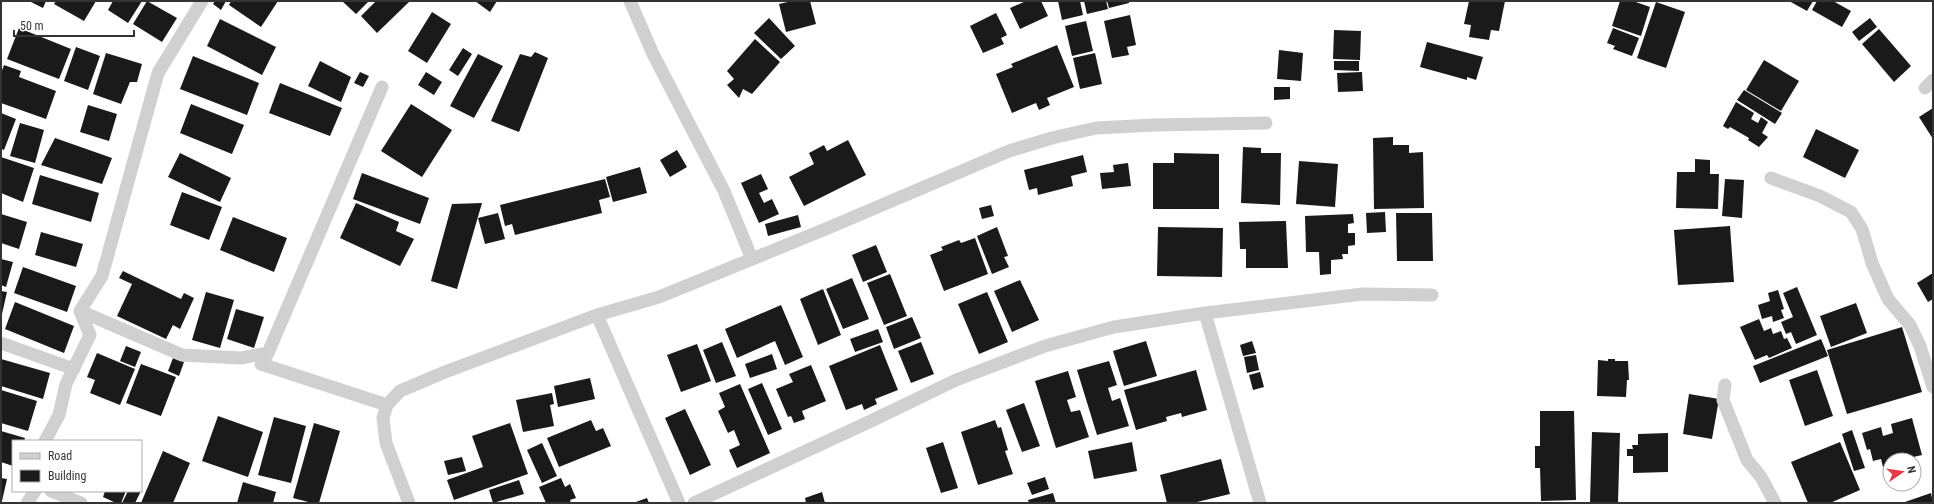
<svg xmlns="http://www.w3.org/2000/svg" width="1934" height="504" font-family="'Roboto Condensed',sans-serif">
<style>
.building{fill:#1a1a1a}
.lines{fill:none;stroke-linecap:round;stroke-linejoin:round}
.minor{stroke:#d0d0d0;stroke-width:13}
</style>
<rect width="100%" height="100%" fill="#fff"/>
<!-- building -->
<path class="building" d="M 29,1 L 46,1 L 43,8 Z
M 56,1 L 96,1 L 84,21 L 54,4 Z
M 113,1 L 142,1 L 128,23 L 108,10 Z
M 147,1 L 177,18 L 162,42 L 133,24 Z
M 215,1 L 226,1 L 221,10 L 213,4 Z
M 231,1 L 278,1 L 261,27 L 229,5 Z
M 342,1 L 369,1 L 356,14 Z
M 376,1 L 410,1 L 377,33 L 361,16 Z
M 475,1 L 497,1 L 490,12 Z
M 792,1 L 810,1 L 816,24 L 786,32 L 779,4 Z
M 1026,1 L 1041,1 L 1048,16 L 1020,29 L 1010,8 Z
M 1058,1 L 1080,1 L 1083,15 L 1062,20 Z
M 1084,1 L 1106,1 L 1108,9 L 1087,14 Z
M 1107,1 L 1129,1 L 1129,3 L 1109,8 Z
M 1469,1 L 1505,1 L 1499,31 L 1491,30 L 1489,40 L 1469,37 L 1471,25 L 1464,24 Z
M 1620,1 L 1633,1 L 1650,7 L 1641,36 L 1612,26 Z
M 1789,1 L 1813,1 L 1807,11 Z
M 1817,1 L 1833,1 L 1851,11 L 1842,27 L 1812,10 Z
M 1656,2 L 1685,12 L 1666,68 L 1637,58 Z
M 432,12 L 451,24 L 427,63 L 408,51 Z
M 996,13 L 1007,35 L 1001,38 L 1004,44 L 983,53 L 970,26 Z
M 1130,15 L 1136,45 L 1127,47 L 1129,55 L 1112,58 L 1104,21 Z
M 769,18 L 795,46 L 781,59 L 754,33 Z
M 1870,18 L 1877,27 L 1859,41 L 1852,32 Z
M 220,19 L 276,47 L 262,75 L 207,46 Z
M 1086,21 L 1093,51 L 1072,56 L 1065,26 Z
M 19,28 L 71,49 L 59,79 L 7,59 Z
M 1613,28 L 1639,38 L 1632,56 L 1613,49 L 1615,46 L 1607,43 Z
M 1879,29 L 1911,66 L 1894,82 L 1862,44 Z
M 1334,30 L 1361,31 L 1360,60 L 1333,59 Z
M 755,39 L 780,62 L 752,94 L 743,89 L 739,98 L 727,85 L 734,79 L 727,71 Z
M 1427,42 L 1483,57 L 1476,80 L 1467,77 L 1467,80 L 1420,67 Z
M 1057,45 L 1074,87 L 1047,98 L 1050,105 L 1039,110 L 1036,103 L 1012,113 L 996,74 L 1013,67 L 1011,64 Z
M 76,47 L 100,56 L 88,90 L 64,81 Z
M 463,48 L 472,54 L 458,76 L 449,70 Z
M 1279,50 L 1303,53 L 1301,81 L 1277,79 Z
M 535,52 L 548,58 L 519,132 L 491,121 L 520,54 L 531,57 Z
M 106,53 L 142,64 L 137,82 L 130,82 L 121,104 L 93,94 Z
M 1095,53 L 1102,84 L 1080,89 L 1073,58 Z
M 478,54 L 503,66 L 474,118 L 450,106 Z
M 193,56 L 259,83 L 247,115 L 180,89 Z
M 1764,60 L 1799,81 L 1781,111 L 1746,90 Z
M 320,61 L 351,77 L 341,102 L 308,86 Z
M 1334,61 L 1359,61 L 1359,71 L 1334,70 Z
M 4,65 L 21,71 L 19,77 L 56,91 L 46,119 L 1,103 L 1,73 Z
M 360,72 L 369,76 L 363,87 L 354,83 Z
M 426,72 L 442,82 L 434,95 L 418,85 Z
M 1362,72 L 1363,91 L 1338,92 L 1337,73 Z
M 280,83 L 342,108 L 330,136 L 269,113 Z
M 1274,87 L 1290,87 L 1290,99 L 1274,100 Z
M 1744,90 L 1782,113 L 1775,124 L 1737,100 Z
M 1736,102 L 1754,113 L 1751,119 L 1758,123 L 1761,117 L 1768,122 L 1762,133 L 1768,137 L 1759,147 L 1748,140 L 1749,138 L 1730,127 L 1728,129 L 1723,126 Z
M 191,104 L 244,125 L 232,154 L 180,133 Z
M 411,104 L 452,130 L 422,177 L 381,151 Z
M 88,105 L 117,114 L 109,141 L 80,132 Z
M 1933,108 L 1933,139 L 1919,117 Z
M 1,113 L 16,119 L 4,150 L 1,149 Z
M 20,123 L 44,130 L 35,163 L 10,156 Z
M 1816,129 L 1859,150 L 1845,178 L 1803,157 Z
M 1393,137 L 1393,145 L 1409,145 L 1409,153 L 1423,152 L 1424,208 L 1374,209 L 1373,138 Z
M 55,138 L 112,158 L 102,184 L 41,165 Z
M 848,140 L 866,175 L 804,206 L 789,177 L 814,164 L 809,153 L 824,145 L 827,151 Z
M 1243,147 L 1261,148 L 1261,153 L 1281,153 L 1280,205 L 1241,203 Z
M 677,150 L 687,167 L 670,177 L 660,160 Z
M 180,153 L 231,178 L 220,202 L 168,177 Z
M 1174,153 L 1219,154 L 1219,209 L 1153,209 L 1153,163 L 1174,163 Z
M 1083,155 L 1087,172 L 1071,176 L 1073,186 L 1038,195 L 1037,188 L 1029,190 L 1024,170 Z
M 1,157 L 34,168 L 23,202 L 1,193 Z
M 1695,159 L 1710,160 L 1710,174 L 1719,174 L 1718,209 L 1676,208 L 1677,172 L 1695,172 Z
M 1299,161 L 1338,164 L 1335,207 L 1296,204 Z
M 1128,163 L 1131,186 L 1102,189 L 1100,173 L 1114,172 L 1113,165 Z
M 640,167 L 647,193 L 613,202 L 606,177 Z
M 362,173 L 429,198 L 420,224 L 353,199 Z
M 761,174 L 768,189 L 759,193 L 764,203 L 772,199 L 779,214 L 759,223 L 741,183 Z
M 40,175 L 99,193 L 91,222 L 32,204 Z
M 605,179 L 610,197 L 599,200 L 602,213 L 515,235 L 512,224 L 505,226 L 500,205 Z
M 1725,179 L 1744,180 L 1742,218 L 1722,216 Z
M 182,192 L 222,207 L 209,240 L 170,225 Z
M 356,203 L 399,222 L 396,231 L 414,239 L 400,266 L 340,238 Z
M 482,203 L 457,289 L 431,281 L 452,204 Z
M 991,205 L 994,216 L 982,219 L 979,208 Z
M 1385,212 L 1386,232 L 1367,233 L 1366,213 Z
M 498,213 L 505,239 L 485,244 L 478,218 Z
M 1396,213 L 1432,213 L 1433,261 L 1397,261 Z
M 1,214 L 27,222 L 19,249 L 1,243 Z
M 1353,214 L 1354,223 L 1348,224 L 1348,233 L 1355,233 L 1355,245 L 1348,246 L 1348,254 L 1342,254 L 1343,259 L 1331,260 L 1331,274 L 1320,275 L 1319,252 L 1306,252 L 1305,216 Z
M 798,215 L 801,227 L 768,236 L 765,224 Z
M 233,217 L 287,238 L 274,272 L 220,250 Z
M 1286,221 L 1288,268 L 1246,268 L 1246,249 L 1240,249 L 1239,222 Z
M 1730,226 L 1734,282 L 1678,285 L 1674,230 Z
M 997,227 L 1008,256 L 1004,257 L 1009,267 L 992,274 L 977,236 Z
M 1158,227 L 1223,228 L 1222,277 L 1157,276 Z
M 41,232 L 83,244 L 76,267 L 35,255 Z
M 975,238 L 988,274 L 944,291 L 930,255 L 943,250 L 941,247 L 959,240 L 961,243 Z
M 876,245 L 887,272 L 863,282 L 852,255 Z
M 1,259 L 13,262 L 6,287 L 1,285 Z
M 23,267 L 76,286 L 67,312 L 14,293 Z
M 123,271 L 181,299 L 184,293 L 194,298 L 180,329 L 173,325 L 166,339 L 117,316 L 132,284 L 119,278 Z
M 1933,273 L 1933,299 L 1928,302 L 1917,283 Z
M 890,274 L 907,316 L 884,325 L 867,283 Z
M 852,278 L 869,319 L 843,329 L 826,289 Z
M 1020,280 L 1039,320 L 1012,332 L 994,291 Z
M 1797,287 L 1817,335 L 1796,344 L 1791,332 L 1786,334 L 1781,322 L 1793,317 L 1783,293 Z
M 823,289 L 841,335 L 818,345 L 800,299 Z
M 1778,290 L 1784,309 L 1781,310 L 1784,318 L 1773,322 L 1772,316 L 1762,319 L 1758,305 L 1770,301 L 1768,293 Z
M 1,291 L 7,292 L 2,314 L 1,314 Z
M 206,292 L 234,300 L 220,348 L 192,340 Z
M 987,292 L 1008,342 L 979,354 L 958,304 Z
M 15,302 L 74,326 L 64,353 L 5,329 Z
M 1856,303 L 1867,333 L 1831,347 L 1820,316 Z
M 781,305 L 803,357 L 785,365 L 775,341 L 737,358 L 725,329 Z
M 236,309 L 264,317 L 254,348 L 227,339 Z
M 912,317 L 921,338 L 894,349 L 886,327 Z
M 1759,319 L 1764,331 L 1771,328 L 1773,334 L 1781,331 L 1784,339 L 1787,338 L 1792,348 L 1769,358 L 1767,355 L 1755,360 L 1740,327 Z
M 1902,327 L 1922,392 L 1847,414 L 1827,350 Z
M 878,329 L 883,342 L 855,352 L 850,339 Z
M 1821,339 L 1828,356 L 1760,383 L 1753,366 Z
M 1146,341 L 1157,376 L 1124,386 L 1113,351 Z
M 1252,341 L 1256,353 L 1243,356 L 1240,345 Z
M 722,342 L 736,376 L 716,383 L 703,350 Z
M 921,342 L 934,374 L 911,383 L 898,351 Z
M 697,344 L 711,381 L 681,392 L 667,355 Z
M 880,345 L 898,390 L 875,399 L 877,404 L 864,410 L 862,404 L 846,410 L 829,366 Z
M 126,346 L 141,352 L 135,367 L 120,361 Z
M 97,353 L 135,369 L 120,405 L 90,393 L 95,380 L 87,377 Z
M 772,354 L 777,369 L 750,378 L 745,364 Z
M 1256,355 L 1259,370 L 1247,373 L 1244,357 Z
M 173,358 L 184,362 L 179,376 L 168,371 Z
M 1,359 L 50,373 L 43,399 L 1,386 Z
M 1608,359 L 1615,359 L 1615,361 L 1628,361 L 1629,380 L 1627,380 L 1626,397 L 1597,396 L 1598,360 L 1608,361 Z
M 1109,361 L 1117,385 L 1108,388 L 1112,401 L 1120,398 L 1129,426 L 1097,435 L 1077,370 Z
M 141,364 L 176,377 L 161,416 L 126,403 Z
M 811,365 L 826,401 L 802,411 L 805,419 L 794,423 L 791,416 L 788,417 L 776,389 L 793,382 L 789,374 Z
M 1196,370 L 1207,410 L 1182,417 L 1181,413 L 1166,417 L 1167,421 L 1136,430 L 1124,390 Z
M 1817,370 L 1833,416 L 1805,426 L 1789,380 Z
M 1068,371 L 1076,397 L 1067,400 L 1071,412 L 1080,410 L 1089,437 L 1056,448 L 1035,381 Z
M 1260,372 L 1264,387 L 1253,390 L 1249,375 Z
M 590,378 L 595,399 L 558,407 L 554,386 Z
M 762,383 L 782,429 L 768,435 L 748,389 Z
M 740,384 L 770,453 L 737,468 L 729,450 L 740,445 L 734,430 L 728,433 L 718,411 L 725,407 L 719,393 Z
M 1,390 L 37,401 L 28,431 L 1,423 Z
M 552,393 L 554,404 L 550,405 L 554,426 L 523,432 L 516,400 Z
M 1689,394 L 1719,399 L 1712,439 L 1683,434 Z
M 1024,403 L 1040,446 L 1022,452 L 1006,410 Z
M 685,409 L 711,465 L 690,475 L 665,418 Z
M 1540,411 L 1574,411 L 1576,500 L 1541,501 L 1540,468 L 1535,468 L 1535,446 L 1540,446 Z
M 218,416 L 263,432 L 248,477 L 202,461 Z
M 274,417 L 306,426 L 291,483 L 258,475 Z
M 1912,418 L 1922,455 L 1909,458 L 1910,460 L 1890,460 L 1890,470 L 1884,471 L 1881,459 L 1873,461 L 1870,449 L 1867,450 L 1862,433 L 1881,427 L 1883,436 L 1893,433 L 1891,424 Z
M 591,420 L 596,431 L 603,428 L 611,446 L 559,467 L 547,438 Z
M 995,420 L 998,428 L 1001,427 L 1008,450 L 1005,451 L 1013,474 L 978,485 L 961,432 Z
M 314,423 L 340,431 L 319,503 L 312,503 L 293,498 Z
M 510,423 L 528,474 L 454,500 L 447,480 L 483,467 L 472,436 Z
M 1852,430 L 1865,468 L 1854,471 L 1842,434 Z
M 1,431 L 25,438 L 24,441 L 13,441 L 13,466 L 1,462 Z
M 1592,432 L 1620,433 L 1618,503 L 1590,502 Z
M 1668,433 L 1668,472 L 1633,473 L 1633,456 L 1627,456 L 1627,449 L 1633,449 L 1632,445 L 1638,445 L 1638,434 Z
M 943,442 L 958,488 L 941,493 L 926,448 Z
M 1132,442 L 1137,471 L 1094,479 L 1088,451 Z
M 1840,442 L 1860,490 L 1830,503 L 1808,503 L 1791,462 Z
M 542,443 L 557,476 L 542,483 L 527,450 Z
M 163,451 L 190,463 L 173,503 L 141,503 Z
M 462,457 L 466,471 L 448,475 L 444,461 Z
M 1221,459 L 1230,494 L 1193,503 L 1167,503 L 1160,475 Z
M 1045,477 L 1049,489 L 1032,495 L 1027,483 Z
M 1,478 L 7,479 L 2,501 L 1,501 Z
M 561,478 L 565,487 L 570,484 L 576,498 L 570,500 L 571,503 L 546,503 L 539,487 Z
M 519,480 L 524,494 L 493,503 L 489,490 Z
M 243,482 L 276,492 L 273,503 L 237,503 Z
M 105,491 L 126,491 L 121,503 L 116,503 L 103,497 Z
M 128,491 L 141,491 L 135,503 L 122,503 Z
M 822,492 L 825,503 L 806,503 L 805,498 Z
M 1053,493 L 1056,503 L 1029,503 L 1028,500 Z
M 1931,493 L 1933,503 L 1902,503 Z
M 647,498 L 649,503 L 633,503 Z"/>
<g class="lines">
<!-- minor -->
<path class="minor" d="M 630,1 L 653,54 L 724,191 L 752,259
M 1925,88 L 1933,80
M 1771,178 L 1820,196 L 1851,212 L 1862,229 L 1872,263 L 1888,299 L 1910,325 L 1920,346 L 1933,387
M 80,311 L 182,355 L 241,358 L 268,353 L 261,364 L 387,405
M 1205,313 L 1260,503
M 597,315 L 679,503
M 1,343 L 74,369
M 268,353 L 382,87
M 1725,385 L 1723,400 L 1747,460 L 1761,477 L 1775,503
M 45,441 L 59,415 L 66,384 L 90,335 L 80,311 L 102,276 L 158,73 L 202,1
M 51,491 L 81,503
M 27,503 L 35,491
M 409,503 L 386,443 L 383,418 L 387,405 L 400,391 L 445,372 L 597,315 L 659,297 L 828,228 L 1009,151 L 1052,138 L 1096,128 L 1154,125 L 1266,123
M 694,503 L 871,421 L 956,380 L 1045,346 L 1114,327 L 1205,313 L 1363,294 L 1432,295"/>
</g>
<!-- border -->
<rect width="1934" height="504" fill="none" stroke="#333333" stroke-width="4"/>
<!-- legend -->
<rect x="12" y="440" width="130" height="52" fill="#ffffff" stroke="#adadad"/>
<rect x="20" y="453" width="20" height="6" fill="#d0d0d0" stroke="#adadad"/>
<text x="48" y="460" font-size="12" fill="#333333">Road</text>
<rect x="20" y="470" width="20" height="12" fill="#1a1a1a" stroke="#adadad"/>
<text x="48" y="480" font-size="12" fill="#333333">Building</text>
<!-- north arrow -->
<g transform="translate(1902 472) rotate(77)"><circle r="19" fill="#ffffff" stroke="#adadad"/>
<path d="M0-3L7 15L0 10L-7 15Z" fill="#e63946"/>
<text y="-6" font-size="11" font-weight="bold" text-anchor="middle" fill="#333333">N</text>
</g>
<!-- scale -->
<path d="M14 30v6h120v-6" fill="none" stroke="#333333" stroke-width="2"/>
<text x="20" y="30" font-size="12" fill="#333333" stroke="#ffffff" stroke-width="3" paint-order="stroke">50 m</text>
</svg>
